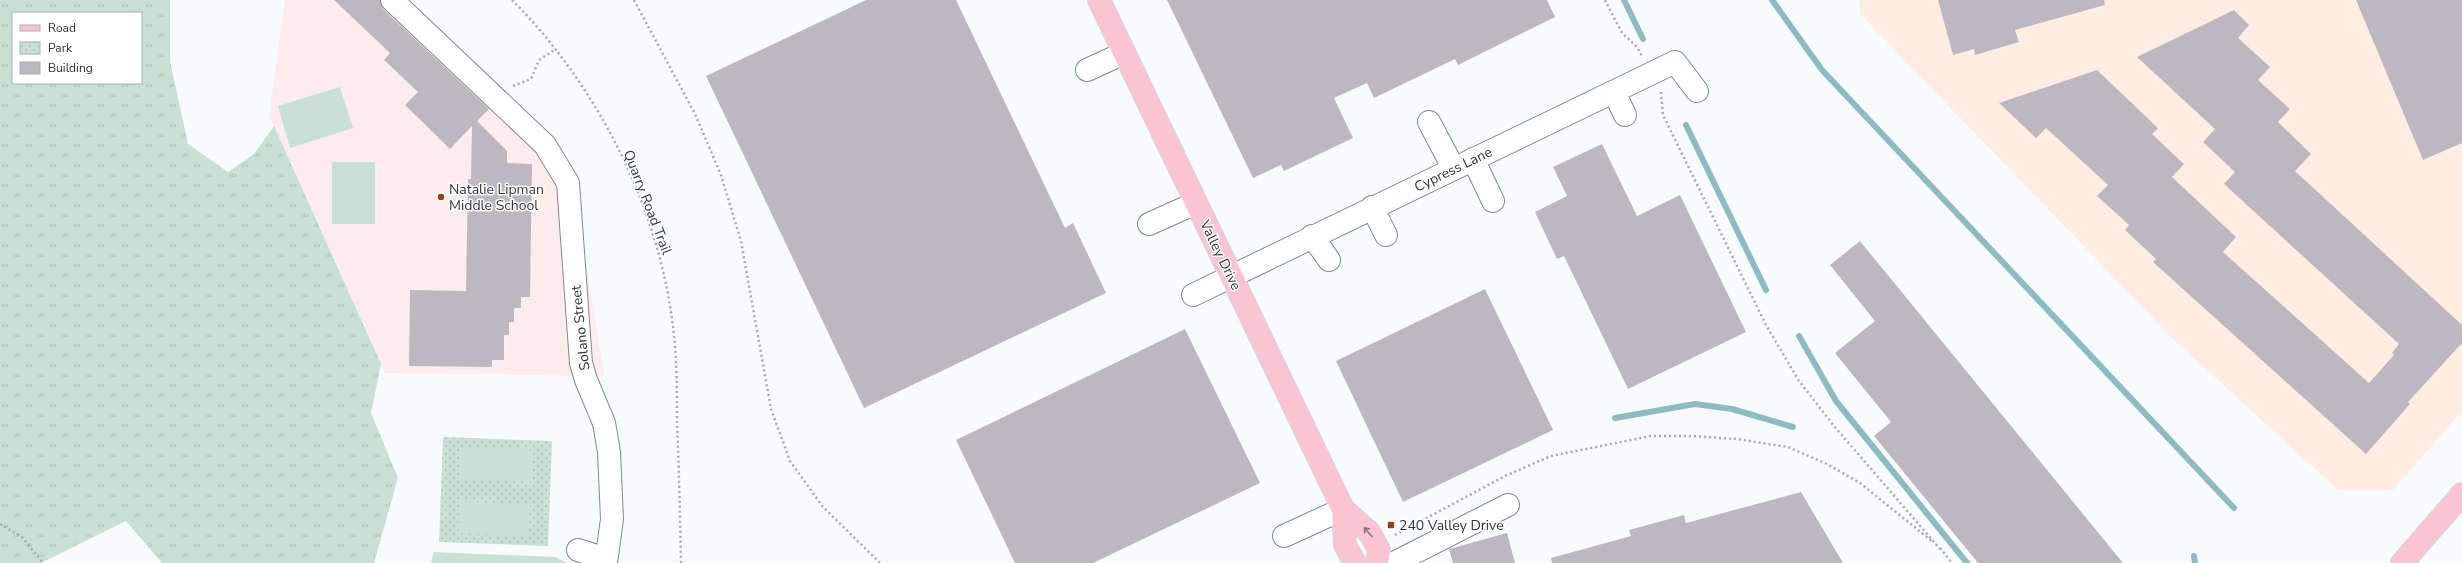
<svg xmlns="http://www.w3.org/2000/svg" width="2462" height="563" font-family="'Nunito Sans',sans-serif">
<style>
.commercial{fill:#ffece3}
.education{fill:#fceced}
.grass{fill:url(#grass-tufts);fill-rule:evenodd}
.park{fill:url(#park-dots)}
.pitch{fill:#c9e0d4}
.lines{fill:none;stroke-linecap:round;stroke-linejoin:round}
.stream{stroke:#8ebac2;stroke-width:6}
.building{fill:#bdb8c0}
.minor-casing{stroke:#81888f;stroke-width:24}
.major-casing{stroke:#d6d6d7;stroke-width:24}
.path{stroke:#a7aaad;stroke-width:2.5;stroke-dasharray:2 3;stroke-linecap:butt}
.minor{stroke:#fff;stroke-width:22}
.major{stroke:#fbc4d5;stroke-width:22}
.oneway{stroke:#8c757e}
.poi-dot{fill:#8a441f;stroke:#fff;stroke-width:1.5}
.labels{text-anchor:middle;stroke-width:3;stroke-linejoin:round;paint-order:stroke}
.street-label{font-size:14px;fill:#313437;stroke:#fff}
.poi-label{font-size:14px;fill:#313437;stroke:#fff;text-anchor:start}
</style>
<defs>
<pattern id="grass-tufts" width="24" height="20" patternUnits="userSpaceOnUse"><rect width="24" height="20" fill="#c9e0d4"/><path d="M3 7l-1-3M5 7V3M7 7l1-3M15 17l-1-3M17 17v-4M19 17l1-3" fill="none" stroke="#adc1b7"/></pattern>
<pattern id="park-dots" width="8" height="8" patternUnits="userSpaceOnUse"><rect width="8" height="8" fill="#c9e0d4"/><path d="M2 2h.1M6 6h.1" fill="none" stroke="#adc1b7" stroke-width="1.8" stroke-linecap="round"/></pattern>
</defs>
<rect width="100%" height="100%" fill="#f8fbfe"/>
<!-- commercial -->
<path class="commercial" d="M 1859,0 L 2462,0 L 2462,411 L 2393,490 L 2338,490 L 2175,341 L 1861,15 Z"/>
<!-- education -->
<path class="education" d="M 285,0 L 396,0 L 523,126 L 579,219 L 604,376 L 385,373 L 269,116 Z"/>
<!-- grass -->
<path class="grass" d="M 0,0 L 170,0 L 170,61 L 188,144 L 228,172 L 254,154 L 274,126 L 381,364 L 371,413 L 398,478 L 374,563 L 162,563 L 126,521 L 41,563 L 0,563 ZM 13,13 L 141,13 L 141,83 L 13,83 Z"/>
<!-- park -->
<path class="park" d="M 443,437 L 552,441 L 548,546 L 439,542 Z"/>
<!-- pitch -->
<path class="pitch" d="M 340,87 L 353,128 L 290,148 L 278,106 Z
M 332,162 L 375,162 L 375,224 L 332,224 Z
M 461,447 L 532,450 L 531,482 L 460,479 Z
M 459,501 L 530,504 L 529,536 L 458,533 Z
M 434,552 L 555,557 L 567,563 L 431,563 Z"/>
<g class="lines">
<!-- stream -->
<path class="stream" d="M 1624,0 L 1643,39
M 1772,0 L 1822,70 L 2234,508
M 1686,125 L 1766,290
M 1799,336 L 1836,401 L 1967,563
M 1615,418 L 1695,404 L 1732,409 L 1793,427
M 2194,556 L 2195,563"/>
</g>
<!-- building -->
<path class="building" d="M 334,0 L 380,0 L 383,9 L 489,109 L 477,121 L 507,151 L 507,163 L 532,164 L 530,297 L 521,297 L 521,308 L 514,308 L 514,322 L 509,322 L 509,335 L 504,335 L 504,360 L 492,360 L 492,367 L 409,366 L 410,290 L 466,291 L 468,179 L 471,179 L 472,126 L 450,149 L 405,105 L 418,92 L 384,60 L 390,53 Z
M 866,0 L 956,0 L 1065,228 L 1073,223 L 1106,293 L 864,408 L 706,76 Z
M 1167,0 L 1547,0 L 1555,17 L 1458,65 L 1455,59 L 1374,98 L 1367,83 L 1334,98 L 1353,138 L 1284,171 L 1281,165 L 1253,178 Z
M 1938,0 L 2104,0 L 2105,5 L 2015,30 L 2019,42 L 1975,55 L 1974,49 L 1953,55 Z
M 2356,0 L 2462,0 L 2462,143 L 2423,160 Z
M 2234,10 L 2249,25 L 2238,38 L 2270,67 L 2258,80 L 2290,109 L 2278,122 L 2311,154 L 2295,171 L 2462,325 L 2462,343 L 2408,402 L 2410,404 L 2366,454 L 2153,262 L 2156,259 L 2125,230 L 2129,225 L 2097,196 L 2108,185 L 2046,128 L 2036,138 L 1999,103 L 2097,70 L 2158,128 L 2152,134 L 2184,164 L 2172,177 L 2236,237 L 2223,252 L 2369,383 L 2394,355 L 2392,353 L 2399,344 L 2224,184 L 2235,172 L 2203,142 L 2215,129 L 2137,57 Z
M 1602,144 L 1637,216 L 1680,195 L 1746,332 L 1628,389 L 1564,256 L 1557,259 L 1535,212 L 1567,196 L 1553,167 Z
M 1860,241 L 2123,563 L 1978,563 L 1874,436 L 1891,422 L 1835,353 L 1875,321 L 1830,265 Z
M 1485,289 L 1553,430 L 1403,502 L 1336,361 Z
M 1185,329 L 1260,483 L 1093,563 L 1015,563 L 956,440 Z
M 1801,492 L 1843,563 L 1552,563 L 1551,558 L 1631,536 L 1629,530 L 1684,515 L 1686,523 Z
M 1507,533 L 1515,563 L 1453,563 L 1449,549 Z"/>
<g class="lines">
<!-- minor casing -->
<g class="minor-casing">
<path id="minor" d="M 392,0 L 545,145 L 568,183 L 581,363 L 586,380 L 604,423 L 609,452 L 612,519 L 606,563
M 1087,70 L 1124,53
M 1614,92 L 1625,115
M 1429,122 L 1454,169
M 1473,159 L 1493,201
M 1372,207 L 1386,235
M 1149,224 L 1196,203
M 1312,236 L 1329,260
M 1193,295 L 1675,62 L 1697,91
M 1284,536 L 1343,509
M 578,550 L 606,559
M 1394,563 L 1508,505"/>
</g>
<!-- major casing -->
<g class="major-casing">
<path id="major" d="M 1099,0 L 1343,509 L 1345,545 L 1355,563
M 1343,509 L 1370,533 L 1379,550 L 1377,563
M 2402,563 L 2462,494"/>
</g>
<!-- path -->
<path class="path" d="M 512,0 C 596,84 656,202 672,319 C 677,353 677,389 677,423 C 679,469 680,516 681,563
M 634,0 L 695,114 L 721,175 L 741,241 L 771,409 L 790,461 L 823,507 L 880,563
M 1605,0 L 1622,33 L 1637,47 L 1642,56
M 513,86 L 531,79 L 539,60 L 556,49
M 1661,92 L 1663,115 L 1766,325 L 1799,381 L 1834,426 L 1940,549
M 0,524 L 22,537 L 43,563
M 1395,535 L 1505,476 L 1551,456 L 1651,436 L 1692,436 L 1737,439 L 1788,447 L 1827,464 L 1860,483 L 1933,542
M 1940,548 L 1952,563"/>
<!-- minor -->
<use href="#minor" class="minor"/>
<!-- major -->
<use href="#major" class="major"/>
</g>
<!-- one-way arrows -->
<defs><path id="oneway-shaft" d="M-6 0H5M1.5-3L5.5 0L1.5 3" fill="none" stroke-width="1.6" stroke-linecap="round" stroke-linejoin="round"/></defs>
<use class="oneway" href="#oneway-shaft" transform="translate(1368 532) rotate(-131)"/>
<!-- markers -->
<g class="poi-dot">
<circle cx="441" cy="197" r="4"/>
<rect x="1387" y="521" width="8" height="8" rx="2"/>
</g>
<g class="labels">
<!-- street labels -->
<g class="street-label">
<text transform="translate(1453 169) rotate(-26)" y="5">Cypress Lane</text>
<text transform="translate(648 202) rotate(69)" y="5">Quarry Road Trail</text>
<text transform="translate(1221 255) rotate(64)" y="5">Valley Drive</text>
<text transform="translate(580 328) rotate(-96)" y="5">Solano Street</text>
</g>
<!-- poi labels -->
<g class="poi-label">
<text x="449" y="194">Natalie Lipman<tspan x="449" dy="16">Middle School</tspan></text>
<text x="1399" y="530">240 Valley Drive</text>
</g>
</g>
<!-- legend -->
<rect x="12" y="12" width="130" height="72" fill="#ffffff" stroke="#adaeaf"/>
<rect x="20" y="25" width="20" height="6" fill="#fbc4d5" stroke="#adaeaf"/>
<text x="48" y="32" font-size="12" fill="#313437">Road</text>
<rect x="20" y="42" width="20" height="12" fill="url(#park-dots)" stroke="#adaeaf"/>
<text x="48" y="52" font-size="12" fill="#313437">Park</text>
<rect x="20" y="62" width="20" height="12" fill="#bdb8c0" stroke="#adaeaf"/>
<text x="48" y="72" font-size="12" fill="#313437">Building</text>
</svg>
